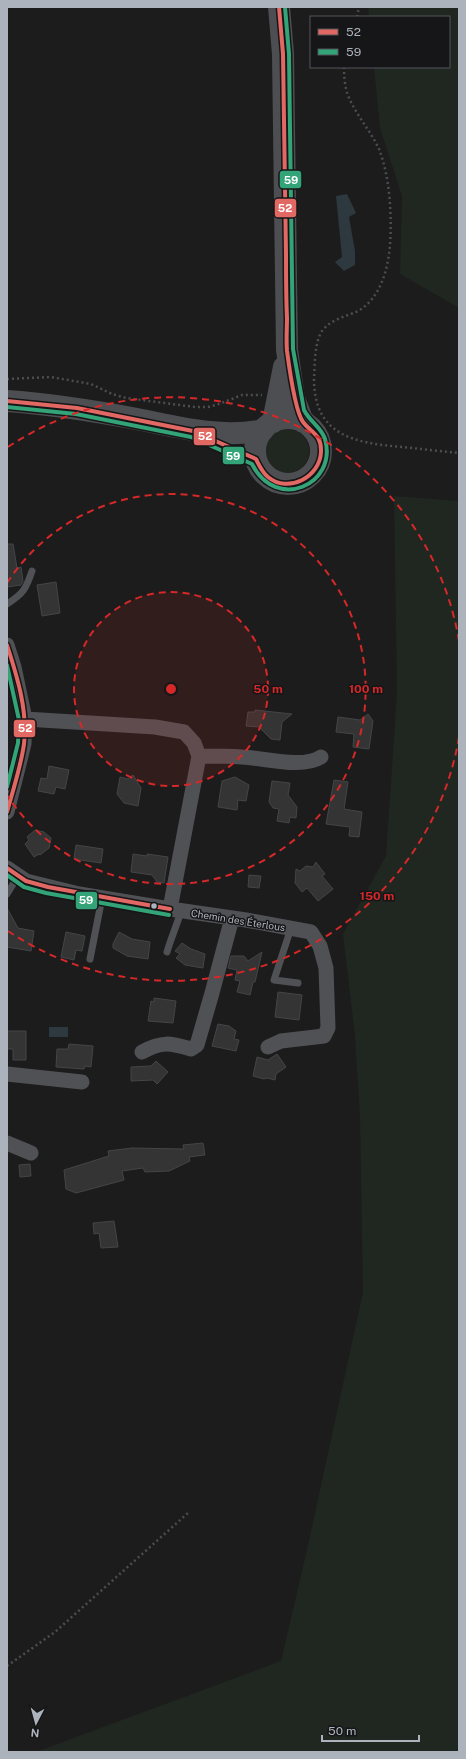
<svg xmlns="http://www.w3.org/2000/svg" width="466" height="1759" font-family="'Public Sans',sans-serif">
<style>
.green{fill:#1f2720}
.water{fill:#2d383f}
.building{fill:#343434;stroke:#444548}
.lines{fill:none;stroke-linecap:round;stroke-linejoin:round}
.path{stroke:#4c4d50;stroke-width:2.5;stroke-dasharray:2 3;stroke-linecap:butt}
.lane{stroke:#505155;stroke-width:7}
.street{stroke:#505155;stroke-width:15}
.primary{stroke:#4d4e51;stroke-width:22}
.bus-1-casing{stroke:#161618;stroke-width:7}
.bus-2-casing{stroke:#161618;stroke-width:7}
.bus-1{stroke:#e26864;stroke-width:4}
.bus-2{stroke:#33a378;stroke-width:4}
.ring{fill:none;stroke:#d62828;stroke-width:2;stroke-dasharray:7 5}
.bus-dot{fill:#adb3bd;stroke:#161618;stroke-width:1.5}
.labels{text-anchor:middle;stroke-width:3;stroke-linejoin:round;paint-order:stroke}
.street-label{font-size:10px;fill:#adb3bd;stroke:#161618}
.centre{fill:#d62828;stroke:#161618;stroke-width:2}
.ring-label{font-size:12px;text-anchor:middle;font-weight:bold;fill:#d62828;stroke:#161618;stroke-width:3;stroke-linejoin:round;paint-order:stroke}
.line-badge{stroke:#161618;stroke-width:1.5}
.badge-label{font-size:11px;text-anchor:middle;font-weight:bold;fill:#fff}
</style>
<rect width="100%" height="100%" fill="#1c1c1c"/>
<!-- green -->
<path class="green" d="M 368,7 L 459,7 L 459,308 L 400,274 L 402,196 L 380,128 L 374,67 L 449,67 L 449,17 L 369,17 Z
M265 451a22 22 0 1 1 44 0a22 22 0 1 1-44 0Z
M 394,496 L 459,501 L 459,1752 L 36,1752 L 281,1661 L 307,1550 L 363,1292 L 360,1116 L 355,1036 L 343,934 L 386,856 L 397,693 Z"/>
<!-- water -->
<path class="water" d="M 347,194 L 356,213 L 349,217 L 355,251 L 355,265 L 344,271 L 335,262 L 342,257 L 336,196 Z
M 49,1027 L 68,1027 L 68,1037 L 49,1037 Z"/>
<!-- building -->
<path class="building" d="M 7,544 L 13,544 L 17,568 L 21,567 L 23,581 L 21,585 L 7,587 Z
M 56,582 L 60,613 L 42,616 L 37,585 Z
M 255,710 L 292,714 L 282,722 L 280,740 L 271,739 L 259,727 L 246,726 L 248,712 L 255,712 Z
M 368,714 L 373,721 L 369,749 L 353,747 L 354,734 L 336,732 L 338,717 L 360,720 Z
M 49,766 L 69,770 L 65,789 L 56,787 L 54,794 L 38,791 L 41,778 L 47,779 Z
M 133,775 L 141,788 L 138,806 L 124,803 L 117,794 L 120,777 L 128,779 Z
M 235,777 L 249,785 L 246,801 L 238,800 L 237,810 L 218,807 L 222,781 Z
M 334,780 L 348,782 L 344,809 L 362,812 L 359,837 L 349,836 L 350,827 L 326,824 Z
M 272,781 L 290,783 L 288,795 L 297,807 L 296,818 L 290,817 L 289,823 L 277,821 L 279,809 L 273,808 L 269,802 Z
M 35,830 L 44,832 L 51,838 L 49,848 L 40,855 L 39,854 L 34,857 L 25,844 L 29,840 L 27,837 Z
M 76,845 L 103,849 L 101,863 L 74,859 Z
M 133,854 L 147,856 L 147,854 L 168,857 L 164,883 L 157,882 L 152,875 L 131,872 Z
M 316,862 L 325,874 L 322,876 L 333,889 L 318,901 L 307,888 L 302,892 L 295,883 L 296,869 L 300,871 L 306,866 L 313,867 Z
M 249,875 L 261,876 L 259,888 L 248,887 Z
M 7,908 L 18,928 L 34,931 L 31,951 L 7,947 Z
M 66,932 L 85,936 L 82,951 L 76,950 L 74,960 L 61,957 Z
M 119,932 L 132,939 L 150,942 L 148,959 L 127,956 L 113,948 L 113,944 Z
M 182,943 L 191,949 L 205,954 L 203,968 L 185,965 L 176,958 L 180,954 L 175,951 Z
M 262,952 L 255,982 L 253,982 L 250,995 L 237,992 L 240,981 L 235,980 L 237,970 L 228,968 L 231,956 L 244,956 L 248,961 Z
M 278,992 L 302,995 L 299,1020 L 275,1017 Z
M 154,998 L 176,1001 L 173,1023 L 148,1021 L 151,1001 L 154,1002 Z
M 218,1024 L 229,1026 L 236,1031 L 234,1039 L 239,1040 L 236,1051 L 212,1046 Z
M 7,1031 L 26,1031 L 26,1060 L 13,1060 L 13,1049 L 7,1049 Z
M 69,1044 L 93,1046 L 91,1067 L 85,1066 L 84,1069 L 56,1067 L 57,1049 L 68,1049 Z
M 277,1054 L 286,1067 L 276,1074 L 275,1080 L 267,1078 L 264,1079 L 253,1076 L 257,1057 L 268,1060 Z
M 156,1061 L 168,1072 L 157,1084 L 153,1080 L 131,1081 L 131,1067 L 151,1066 Z
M 203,1143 L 205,1155 L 189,1157 L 190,1161 L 169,1171 L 145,1172 L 143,1168 L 122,1171 L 124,1180 L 76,1193 L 66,1189 L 64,1170 L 109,1156 L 108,1151 L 132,1148 L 184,1149 L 183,1145 Z
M 30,1164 L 31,1176 L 20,1177 L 19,1165 Z
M 114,1221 L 118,1247 L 101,1248 L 99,1233 L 94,1234 L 93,1223 Z"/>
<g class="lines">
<!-- path -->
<path class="path" d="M 357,17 L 359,7
M 344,67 C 344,78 345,90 350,100 C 358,117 371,132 379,149 C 390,177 392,216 390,245 C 388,270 380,300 356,312 C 344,317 330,320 322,331 C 314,344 315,364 314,379 C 314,436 355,443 402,447 C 421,449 440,451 459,453
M 7,379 L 51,377 L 91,384 L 112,394 L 126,398 L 195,407 L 208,407 L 219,404 L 242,395 L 262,395
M 7,1666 L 55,1632 L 188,1513"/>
<!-- lane -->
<path class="lane" d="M 7,604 C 23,594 26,589 32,571
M 7,894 L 18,876
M 291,928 L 274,980 L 298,983
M 167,952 C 171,938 177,925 181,911
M 90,959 L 102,898"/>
<!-- street -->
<path class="street" d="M 7,645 L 14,667 L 25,719 L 24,744 L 7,812
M 25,719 L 155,727 L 184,732 L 194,743 L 199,756 L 170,909
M 199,756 C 213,756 228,756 242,757 C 265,758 302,769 321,757
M 7,868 L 26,881 L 79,894 L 170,909 L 246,920 L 311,932 L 320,946 L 326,968 L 328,1028 L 324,1036 L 281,1041 L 268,1047
M 142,1052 C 162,1041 170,1043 191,1049 L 197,1045 L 212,993 L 232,918
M 7,1074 L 82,1082
M 7,1143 L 31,1153"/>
<!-- primary -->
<path class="primary" d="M 279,7 L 283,54 L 287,350 L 294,398 L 303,422
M 7,401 C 51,404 94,411 137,419 C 178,427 221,439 263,430
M255 451a33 33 0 1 1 66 0a33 33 0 1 1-66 0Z
M 273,422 L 284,367"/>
<!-- bus-1 casing -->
<g class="bus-1-casing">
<path id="bus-1" d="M 7,401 L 77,408 L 193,431 L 256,459 C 259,465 262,472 268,477 C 288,494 320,477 321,452 C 322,434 311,433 303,422 C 295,411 289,366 287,351 C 286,340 287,329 287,318 C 286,297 286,275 286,254 C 285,187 284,121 283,54 L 279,7
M 7,645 C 17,676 28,711 24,744 C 21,766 13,790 7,812
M 7,868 L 26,881 L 48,887 L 170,909"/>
</g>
<!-- bus-2 casing -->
<g class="bus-2-casing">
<path id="bus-2" d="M 7,407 L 76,414 L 191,437 L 252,464 C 276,512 338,485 325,439 C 321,427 310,422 304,410 L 293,349 L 289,54 L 285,7
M 7,665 L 19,720 L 18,743 L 7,787
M 7,875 L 24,887 L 46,893 L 169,915"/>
</g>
<!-- bus-1 -->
<use href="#bus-1" class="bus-1"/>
<!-- bus-2 -->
<use href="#bus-2" class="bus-2"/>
</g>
<!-- distance rings -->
<circle cx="171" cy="689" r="97" fill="#d62828" fill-opacity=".12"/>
<g class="ring">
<circle cx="171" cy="689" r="97"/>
<path d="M7 583A195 195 0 1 1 7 795"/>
<path d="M459 737A292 292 0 0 1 8 931M8 447A292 292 0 0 1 459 641"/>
</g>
<!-- markers -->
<circle class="bus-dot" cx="154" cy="906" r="3.5"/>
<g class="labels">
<!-- street labels -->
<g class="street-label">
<text transform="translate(238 920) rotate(9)" y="4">Chemin des Éterlous</text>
</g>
</g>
<circle cx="171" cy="689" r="6" class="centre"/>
<g class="ring-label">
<text x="268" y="693">50 m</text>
<text x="366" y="693">100 m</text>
<text x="377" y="900">150 m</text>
</g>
<g class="line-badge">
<rect x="279" y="170" width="23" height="19" rx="4" fill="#33a378"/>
<rect x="274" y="198" width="23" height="20" rx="4" fill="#e26864"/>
<rect x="193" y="427" width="23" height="19" rx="4" fill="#e26864"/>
<rect x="222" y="446" width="23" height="19" rx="4" fill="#33a378"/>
<rect x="13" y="719" width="23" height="19" rx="4" fill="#e26864"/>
<rect x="75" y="891" width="23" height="19" rx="4" fill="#33a378"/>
</g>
<g class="badge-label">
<text x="291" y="184">59</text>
<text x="285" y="212">52</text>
<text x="205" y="440">52</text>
<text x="233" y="460">59</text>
<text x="25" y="732">52</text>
<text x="86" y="904">59</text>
</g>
<!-- border -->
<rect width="466" height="1759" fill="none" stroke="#adb3bd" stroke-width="16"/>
<!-- legend -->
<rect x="310" y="16" width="140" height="52" fill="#161618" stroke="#52555a"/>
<rect x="318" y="29" width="20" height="6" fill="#e26864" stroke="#52555a"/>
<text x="346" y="36" font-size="12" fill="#adb3bd">52</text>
<rect x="318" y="49" width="20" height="6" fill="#33a378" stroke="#52555a"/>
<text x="346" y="56" font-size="12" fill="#adb3bd">59</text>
<!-- north arrow -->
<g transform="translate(36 1723) rotate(186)" stroke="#161618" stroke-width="3" paint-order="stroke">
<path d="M0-3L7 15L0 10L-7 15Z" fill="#adb3bd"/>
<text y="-6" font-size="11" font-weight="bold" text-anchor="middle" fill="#adb3bd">N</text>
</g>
<!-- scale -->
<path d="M322 1735v6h97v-6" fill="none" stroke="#adb3bd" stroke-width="2"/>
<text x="328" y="1735" font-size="12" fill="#adb3bd" stroke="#161618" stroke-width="3" paint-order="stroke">50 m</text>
</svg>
